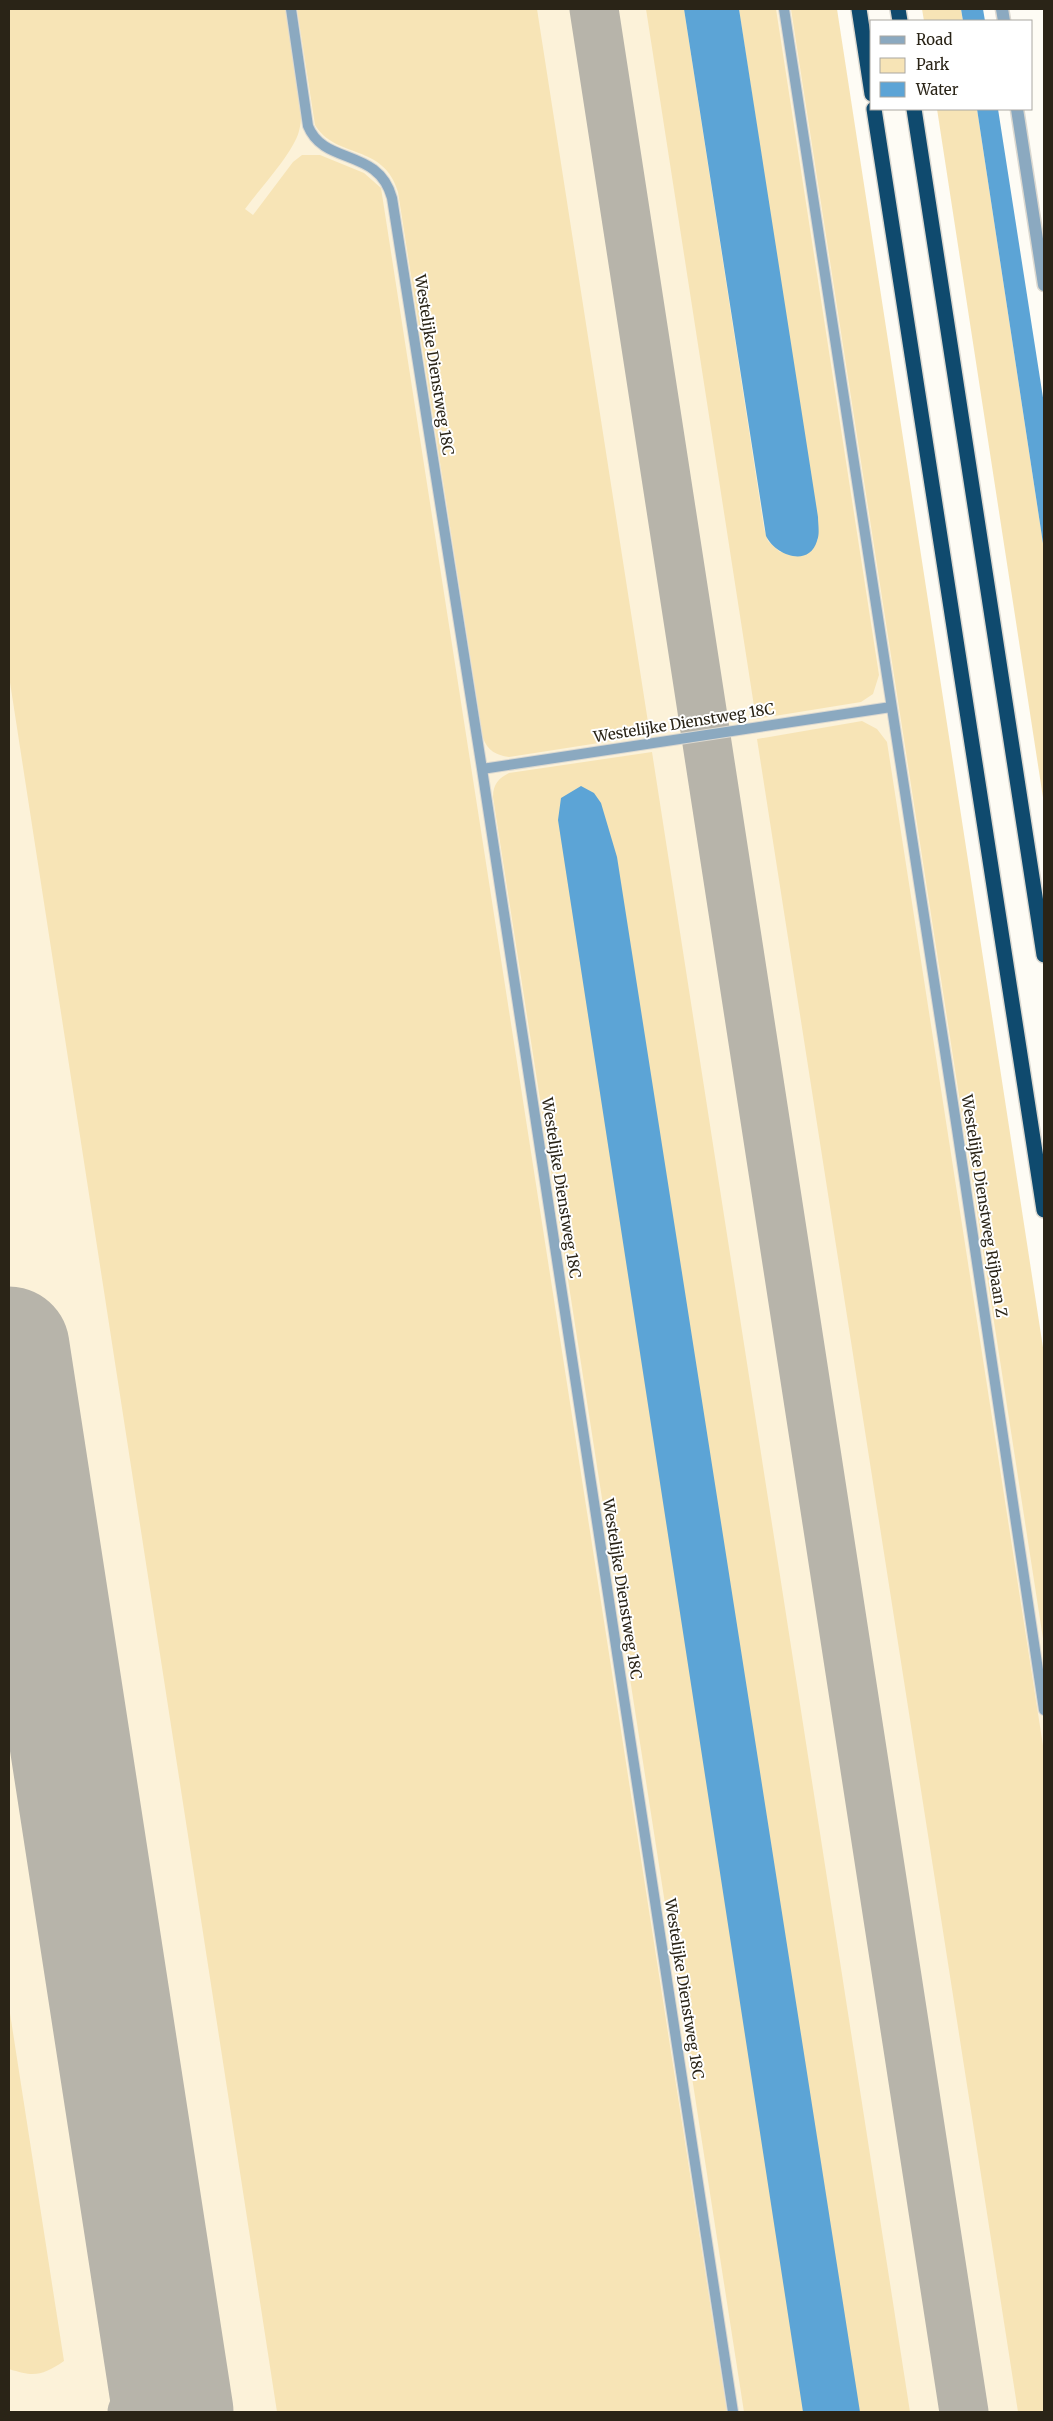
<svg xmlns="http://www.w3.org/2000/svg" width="1053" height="2421" font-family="Merriweather,serif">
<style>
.built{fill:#fcf2d9}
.green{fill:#f7e4b6}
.water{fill:#5ca4d6}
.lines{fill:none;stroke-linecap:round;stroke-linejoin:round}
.taxiway{stroke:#b7b4aa;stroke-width:49}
.runway{stroke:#b7b4aa;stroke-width:121}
.service-casing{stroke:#dcd9d1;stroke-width:12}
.minor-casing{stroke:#dcd9d1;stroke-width:15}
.motorway-casing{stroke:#dcd9d1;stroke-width:18}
.service{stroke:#8ba9c0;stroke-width:10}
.minor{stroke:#8ba9c0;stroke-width:12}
.motorway{stroke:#0f4a6e;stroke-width:15}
.labels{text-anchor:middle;stroke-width:4;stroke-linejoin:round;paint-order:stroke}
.street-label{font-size:15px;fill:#2a2417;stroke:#fff}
</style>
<rect width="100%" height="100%" fill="#fefcf5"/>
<!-- built -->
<path class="built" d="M 9,9 L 796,9 L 1044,1617 L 1044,2412 L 9,2412 Z"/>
<!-- green -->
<path class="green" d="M 9,9 L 288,9 C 292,40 307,103 299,131 C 294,152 259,190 245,209 L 253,215 L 293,162 L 302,155 L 320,155 L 364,173 L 381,188 L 727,2412 L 277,2412 L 9,676 Z
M 297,9 L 537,9 L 650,735 L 509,757 C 496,755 488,751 483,738 L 398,192 C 384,143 335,159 315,125 Z
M 646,9 L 684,9 L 764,528 L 768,541 L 780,552 L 818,540 L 818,531 L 739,9 L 776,9 L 879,675 L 873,694 L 861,702 L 756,719 Z
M 791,9 L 837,9 L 1044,1354 L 1044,1645 Z
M 922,9 L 961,9 L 963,21 L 924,21 Z
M 937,109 L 977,109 L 1044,550 L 1044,804 Z
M 862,721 L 877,729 L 887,742 L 1044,1752 L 1044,2412 L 1018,2412 L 757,739 Z
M 652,752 L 910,2412 L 744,2412 L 493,797 C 493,784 499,778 509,773 Z
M 9,2007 L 64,2361 C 42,2376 34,2377 9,2369 Z"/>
<!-- water -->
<path class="water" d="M 684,9 L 739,9 L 818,517 C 818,524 820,534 817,541 C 809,568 775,555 766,536 Z
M 961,9 L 983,9 L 985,21 L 963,21 Z
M 977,109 L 998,109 L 1044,404 L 1044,550 Z
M 581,786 L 594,793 L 601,803 L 617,857 L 860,2412 L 803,2412 L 558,820 L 561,798 Z"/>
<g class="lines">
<!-- taxiway -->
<path class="taxiway" d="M 594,9 L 964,2412
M 9,1391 L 23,1437
M 132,2412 C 158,2378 159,2349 157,2307"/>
<!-- runway -->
<path class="runway" d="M 9,1347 L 173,2412"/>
<!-- service casing -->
<g class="service-casing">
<path id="service" d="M 291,9 L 308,126 C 324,166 378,147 392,198 L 482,769
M 784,9 L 957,1129 L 1044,1710
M 733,2412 L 482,769 L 891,707"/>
</g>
<!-- minor casing -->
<g class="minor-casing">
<path id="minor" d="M 1002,9 L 1004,21
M 1017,109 L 1044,285"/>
</g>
<!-- motorway casing -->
<g class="motorway-casing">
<path id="motorway" d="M 859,9 L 872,94
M 898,9 L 900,21
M 874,109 L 1044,1210
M 914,109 L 1044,955"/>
</g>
<!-- service -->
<use href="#service" class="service"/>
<!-- minor -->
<use href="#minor" class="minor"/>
<!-- motorway -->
<use href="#motorway" class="motorway"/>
</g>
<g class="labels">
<!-- street labels -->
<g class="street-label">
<text transform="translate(434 365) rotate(81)" y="5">Westelijke Dienstweg 18C</text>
<text transform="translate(684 723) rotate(-9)" y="5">Westelijke Dienstweg 18C</text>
<text transform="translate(561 1188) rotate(81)" y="5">Westelijke Dienstweg 18C</text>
<text transform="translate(984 1206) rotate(81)" y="5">Westelijke Dienstweg Rijbaan Z</text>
<text transform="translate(622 1589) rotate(81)" y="5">Westelijke Dienstweg 18C</text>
<text transform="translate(684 1989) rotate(81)" y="5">Westelijke Dienstweg 18C</text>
</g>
</g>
<!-- border -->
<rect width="1053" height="2421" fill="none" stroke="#2a2417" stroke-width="20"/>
<!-- legend -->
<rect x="870" y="20" width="162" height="90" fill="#ffffff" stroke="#aaa7a2"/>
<rect x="880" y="36" width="25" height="8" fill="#8ba9c0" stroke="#aaa7a2"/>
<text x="916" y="45" font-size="15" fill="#2a2417">Road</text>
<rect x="880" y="58" width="25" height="15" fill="#f7e4b6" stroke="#aaa7a2"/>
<text x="916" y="70" font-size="15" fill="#2a2417">Park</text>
<rect x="880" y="82" width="25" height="15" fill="#5ca4d6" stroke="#aaa7a2"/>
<text x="916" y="95" font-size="15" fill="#2a2417">Water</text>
</svg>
